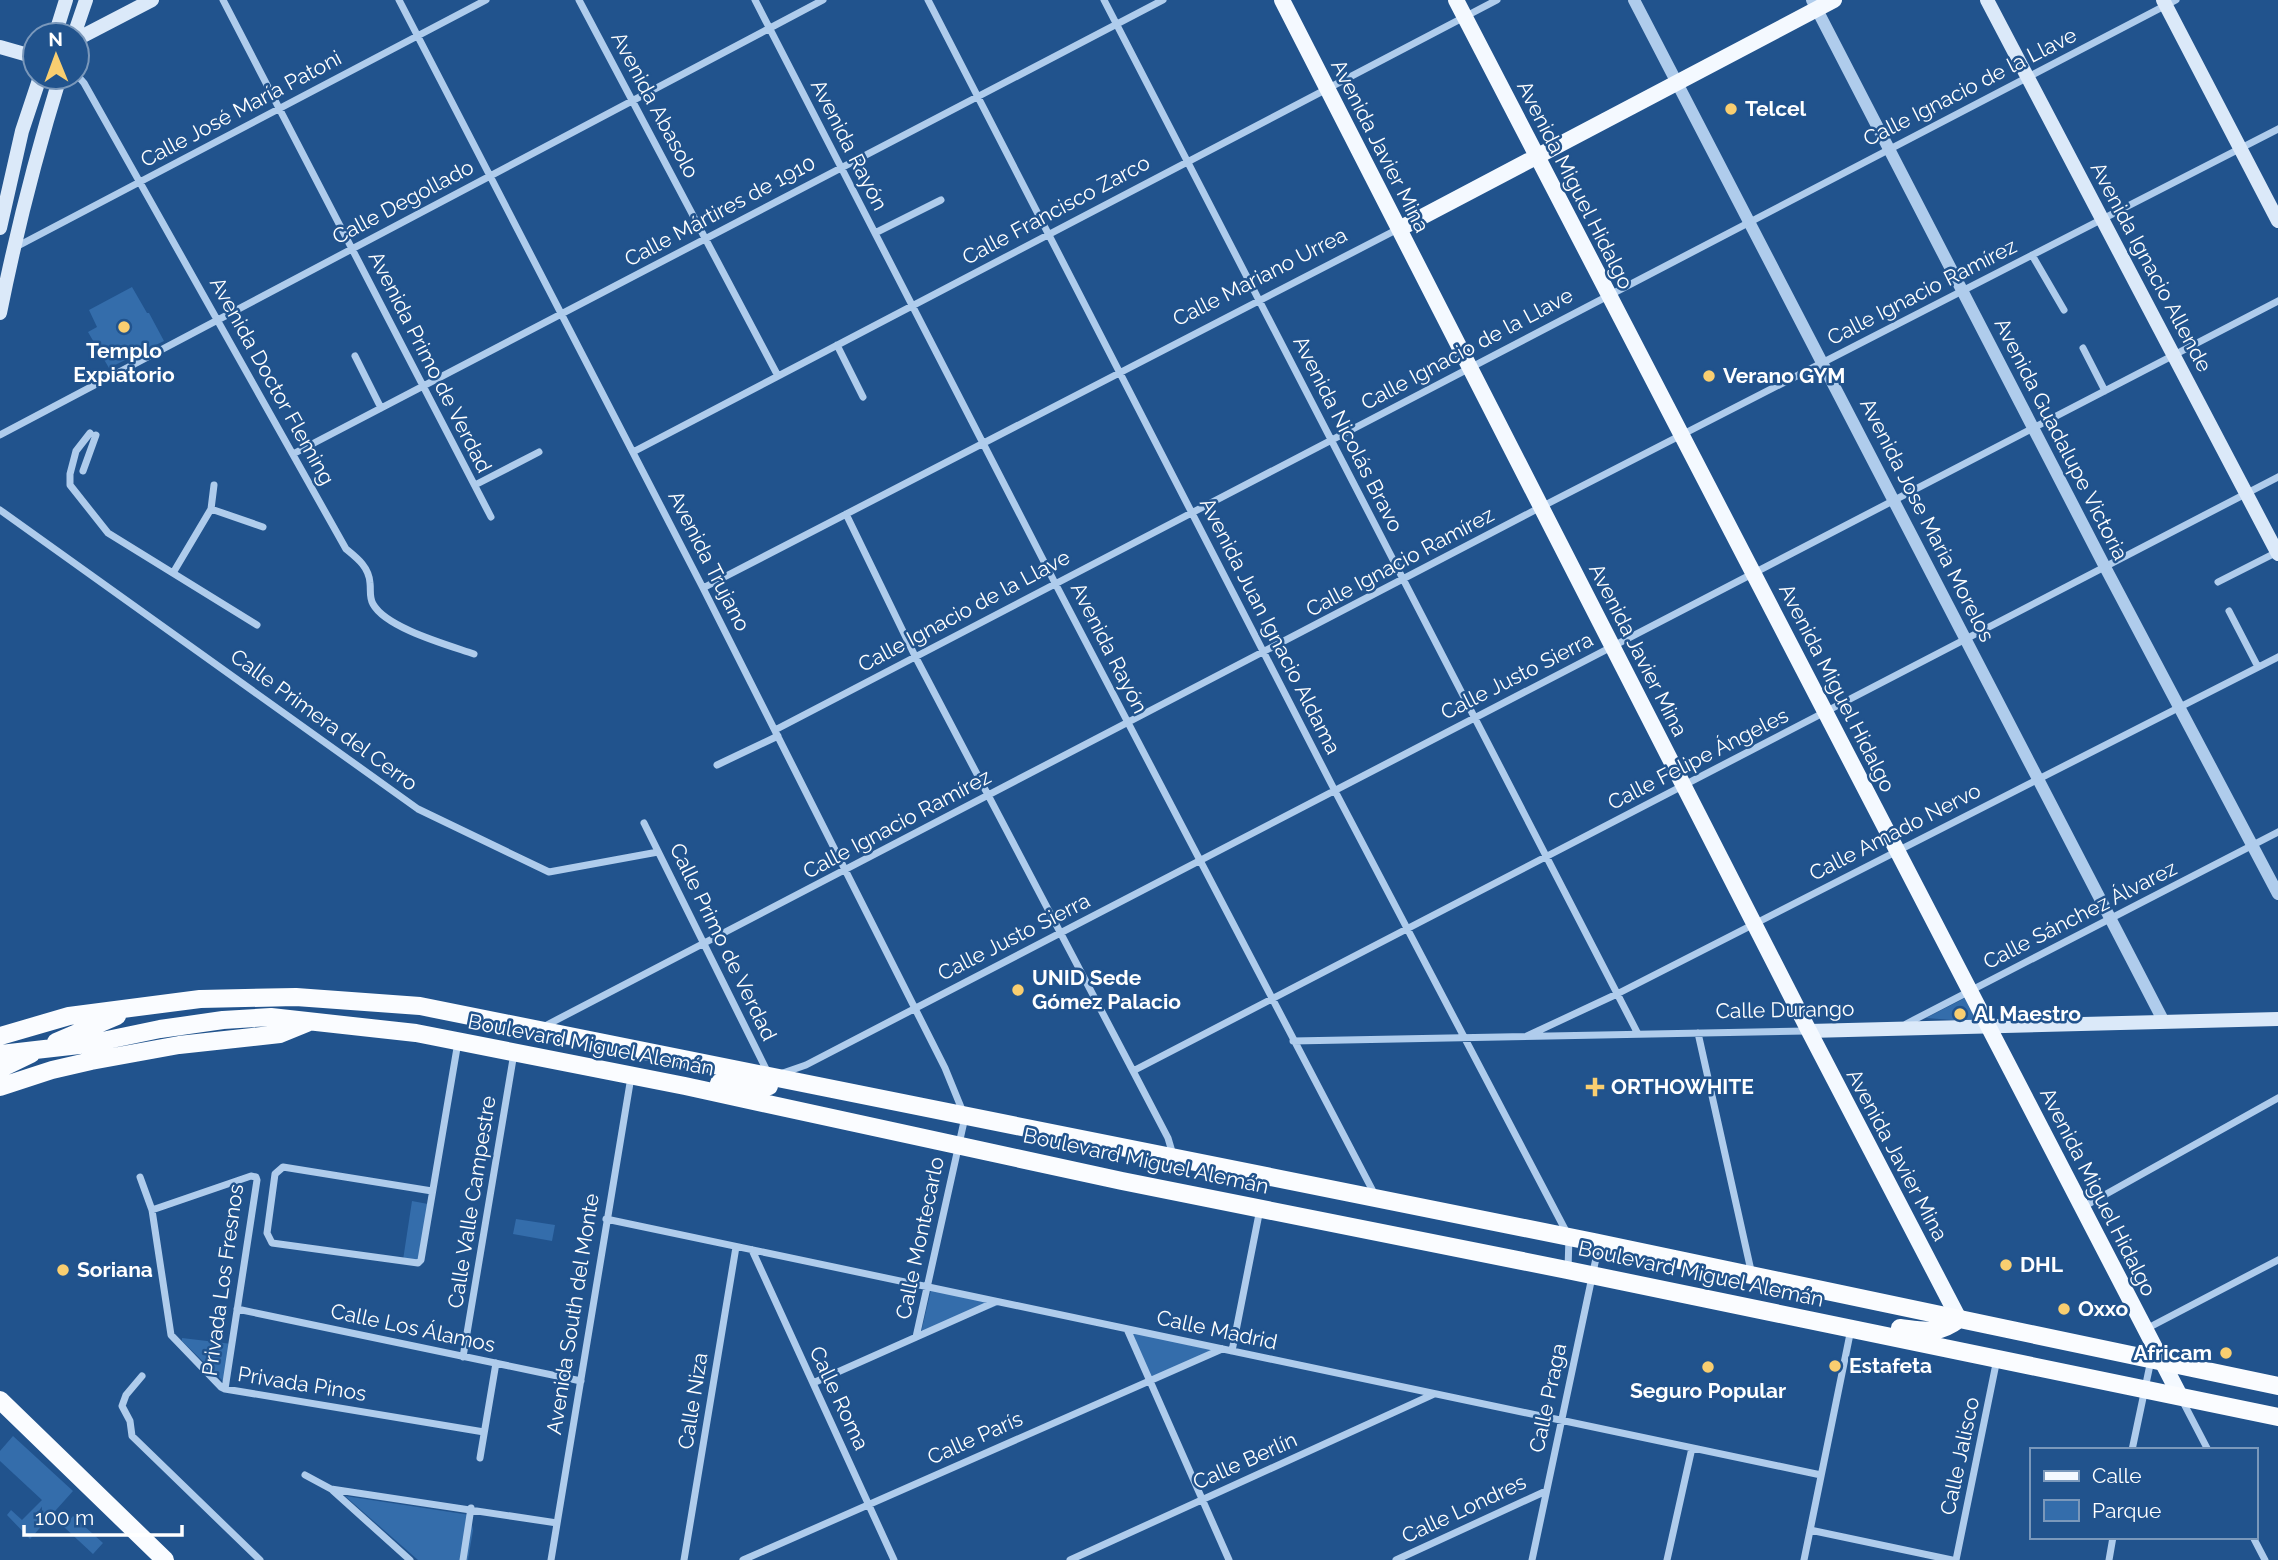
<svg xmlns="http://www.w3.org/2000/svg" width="2278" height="1560" font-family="Raleway,sans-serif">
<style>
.green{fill:#346dab}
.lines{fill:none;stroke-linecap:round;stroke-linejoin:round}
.minor{stroke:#afccec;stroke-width:7}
.tertiary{stroke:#afccec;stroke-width:12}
.secondary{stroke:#dbe9f9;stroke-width:14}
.primary{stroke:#f4f9ff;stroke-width:16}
.trunk{stroke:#fafcff;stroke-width:18}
.poi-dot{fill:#f9ce70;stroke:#21538d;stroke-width:2.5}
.labels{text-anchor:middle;stroke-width:5;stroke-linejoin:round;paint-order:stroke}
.street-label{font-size:21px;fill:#fff;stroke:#21538d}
.poi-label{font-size:21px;font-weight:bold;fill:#fff;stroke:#21538d;text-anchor:start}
</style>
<rect width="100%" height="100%" fill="#21538d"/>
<!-- green -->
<path class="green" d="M 132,287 L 147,313 L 149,313 L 164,341 L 109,368 L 88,332 L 97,327 L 89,310 Z
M 1965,998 L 1978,1022 L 1926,1018 Z
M 412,1201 L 428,1204 L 421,1261 L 403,1260 Z
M 516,1219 L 555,1225 L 552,1241 L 513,1234 Z
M 931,1290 L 1001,1304 L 920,1337 Z
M 1127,1331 L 1217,1351 L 1147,1382 Z
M 182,1338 L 232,1344 L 223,1381 L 182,1341 Z
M 13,1436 L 73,1491 L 30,1539 L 7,1515 L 11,1510 L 22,1520 L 42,1500 L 0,1461 L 0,1451 Z
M 345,1496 L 470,1515 L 473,1530 L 468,1560 L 418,1560 Z
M 73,1516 L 103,1543 L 93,1554 L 64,1527 Z"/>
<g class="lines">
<!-- minor -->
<path class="minor" d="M 223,0 L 491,517
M 399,0 L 703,588 L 945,1068 L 965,1117 L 916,1337
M 579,0 L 778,376
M 755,0 L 1055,583 L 1375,1195
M 928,0 L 1335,791 L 1569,1237 L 1568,1269
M 1104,0 L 1638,1034
M 77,75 L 84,83 L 346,549 C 357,558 369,567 370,583 C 371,591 369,597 373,604 C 386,628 448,645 474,654
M 875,233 L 941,200
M 14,248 L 486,0
M 2032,255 L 2064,310
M 837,345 L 863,397
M 2083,348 L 2105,391
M 355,356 L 381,408
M 90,433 L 76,451 L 70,474 L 70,485 L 108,533 L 257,625
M 0,435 L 823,0
M 633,452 L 1497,0
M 293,454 L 1163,0
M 83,471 L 96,435
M 475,485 L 539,452
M 211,509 L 263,527
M 0,510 L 418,809 L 549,872 L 658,852
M 846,514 L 915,656 L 1133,1071 L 1168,1138 L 1173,1155
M 173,573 L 211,509 L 214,485
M 2218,582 L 2277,552
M 703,588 L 1398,229
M 2229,611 L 2258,667
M 775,730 L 2176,0
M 717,765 L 778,736
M 644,823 L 768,1073
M 1906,1024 L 2278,832
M 543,1027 L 1541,507 L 2278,129
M 1698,1033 L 1752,1275
M 1527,1036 L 1617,994 L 2278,657
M 1293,1041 L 1806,1031
M 1133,1071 L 2278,477
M 780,1074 L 806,1065 L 2278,301
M 140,1177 L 152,1210 L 171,1335 L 221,1387 L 225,1389 L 484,1432
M 432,1191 L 283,1167 L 275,1174 L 267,1233 L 272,1243 L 418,1263 L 421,1260 L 458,1042
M 2083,1207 L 2278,1098
M 152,1210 L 251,1176 L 256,1177 L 257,1180 L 225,1389
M 606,1219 L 1821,1475
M 752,1250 L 894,1560
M 237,1309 L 581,1381
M 1127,1329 L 1229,1560
M 2146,1329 L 2278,1260
M 1232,1351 L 1260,1209
M 463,1357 L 514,1053
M 142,1376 L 126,1395 L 122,1406 L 130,1421 L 132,1436 L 260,1560
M 813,1383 L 995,1302
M 2182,1400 L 2208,1450
M 2132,1450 L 2151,1360
M 480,1458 L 496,1363
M 305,1475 L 331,1489 L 410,1560
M 331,1489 L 557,1523
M 1810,1530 L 1952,1560
M 2253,1537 L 2265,1560
M 463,1560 L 471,1508
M 551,1560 L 631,1077
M 684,1560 L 736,1247
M 743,1560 L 1222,1349
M 1070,1560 L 1434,1394
M 1396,1560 L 1546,1491
M 1532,1560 L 1599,1244
M 1667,1560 L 1692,1448
M 1804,1560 L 1851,1329
M 1956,1560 L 1997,1359
M 2109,1560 L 2113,1537"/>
<!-- tertiary -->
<path class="tertiary" d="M 1634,0 L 2164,1022
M 1812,0 L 2105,567 L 2278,894"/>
<!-- secondary -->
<path class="secondary" d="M 1987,0 L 2278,554
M 2163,0 L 2278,221
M 55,35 L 66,0
M 74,35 L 86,0
M 77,39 L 152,0
M 0,47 L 35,57
M 0,228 L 22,131 L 40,77
M 0,313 C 16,233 36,155 60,77
M 1809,1031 L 2278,1019"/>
<!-- primary -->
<path class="primary" d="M 1282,0 L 1809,1031 L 1959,1319
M 1456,0 L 2180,1396
M 1399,229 L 1834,0"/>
<!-- trunk -->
<path class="trunk" d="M 0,1036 L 69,1016 L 200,999 L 296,997 L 420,1006 L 1594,1242 L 2278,1386
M 56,1042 L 117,1016
M 0,1054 L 88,1044 L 160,1029 L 223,1020 L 271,1017 L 416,1033 L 685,1086 L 1122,1181 L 1567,1270 L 2278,1417
M 0,1069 L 31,1054
M 719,1083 L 761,1089 L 769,1086 L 770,1078
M 0,1087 L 52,1070 L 91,1061 L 179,1045 L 280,1034 L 307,1023
M 1900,1328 C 1925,1331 1938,1335 1959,1319
M 0,1400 L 165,1560"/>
</g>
<!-- markers -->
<g class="poi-dot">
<circle cx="1731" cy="109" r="7"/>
<circle cx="124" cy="327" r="7"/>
<circle cx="1709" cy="376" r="7"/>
<circle cx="1018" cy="990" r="7"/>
<circle cx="1960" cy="1014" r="7"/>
<path d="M1591.5 1076.5h7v7h7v7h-7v7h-7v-7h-7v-7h7z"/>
<circle cx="2006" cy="1265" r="7"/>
<circle cx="63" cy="1270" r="7"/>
<circle cx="2064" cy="1309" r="7"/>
<circle cx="2226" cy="1353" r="7"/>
<circle cx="1835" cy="1366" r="7"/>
<circle cx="1708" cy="1367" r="7"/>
</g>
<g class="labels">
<!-- street labels -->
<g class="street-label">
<text transform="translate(1970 87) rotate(-27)" y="7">Calle Ignacio de la Llave</text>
<text transform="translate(655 105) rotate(62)" y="7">Avenida Abasolo</text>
<text transform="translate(241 109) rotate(-28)" y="7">Calle José María Patoni</text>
<text transform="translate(849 145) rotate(63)" y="7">Avenida Rayón</text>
<text transform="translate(1380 146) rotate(63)" y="7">Avenida Javier Mina</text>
<text transform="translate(1575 185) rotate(63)" y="7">Avenida Miguel Hidalgo</text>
<text transform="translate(403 202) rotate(-28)" y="7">Calle Degollado</text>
<text transform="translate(1056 210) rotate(-28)" y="7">Calle Francisco Zarco</text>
<text transform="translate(720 211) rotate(-28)" y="7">Calle Mártires de 1910</text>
<text transform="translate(2151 267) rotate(62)" y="7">Avenida Ignacio Allende</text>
<text transform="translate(1260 277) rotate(-27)" y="7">Calle Mariano Urrea</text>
<text transform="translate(1922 292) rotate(-27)" y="7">Calle Ignacio Ramírez</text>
<text transform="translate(1467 349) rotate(-28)" y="7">Calle Ignacio de la Llave</text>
<text transform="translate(430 362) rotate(63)" y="7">Avenida Primo de Verdad</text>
<text transform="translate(272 381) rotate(61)" y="7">Avenida Doctor Fleming</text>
<text transform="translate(1348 434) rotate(63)" y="7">Avenida Nicolás Bravo</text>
<text transform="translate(2061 439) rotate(63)" y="7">Avenida Guadalupe Victoria</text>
<text transform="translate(1927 520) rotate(63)" y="7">Avenida Jose Maria Morelos</text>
<text transform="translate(709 561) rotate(63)" y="7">Avenida Trujano</text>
<text transform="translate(1400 562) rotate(-28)" y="7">Calle Ignacio Ramírez</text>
<text transform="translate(964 611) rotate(-28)" y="7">Calle Ignacio de la Llave</text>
<text transform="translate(1270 626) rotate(63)" y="7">Avenida Juan Ignacio Aldama</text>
<text transform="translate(1109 648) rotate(63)" y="7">Avenida Rayón</text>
<text transform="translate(1638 650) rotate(63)" y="7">Avenida Javier Mina</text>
<text transform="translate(1517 676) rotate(-27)" y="7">Calle Justo Sierra</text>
<text transform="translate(1837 688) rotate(63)" y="7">Avenida Miguel Hidalgo</text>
<text transform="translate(324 720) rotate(36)" y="7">Calle Primera del Cerro</text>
<text transform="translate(1698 759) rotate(-27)" y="7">Calle Felipe Ángeles</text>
<text transform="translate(897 824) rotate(-28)" y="7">Calle Ignacio Ramírez</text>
<text transform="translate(1895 832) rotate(-27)" y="7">Calle Amado Nervo</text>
<text transform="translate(2080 915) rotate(-27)" y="7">Calle Sánchez Álvarez</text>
<text transform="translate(1014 937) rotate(-27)" y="7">Calle Justo Sierra</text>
<text transform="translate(723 942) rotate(64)" y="7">Calle Primo de Verdad</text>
<text transform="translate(1785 1010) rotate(-1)" y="7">Calle Durango</text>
<text transform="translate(591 1045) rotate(11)" y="7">Boulevard Miguel Alemán</text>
<text transform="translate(1897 1155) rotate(62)" y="7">Avenida Javier Mina</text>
<text transform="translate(1146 1161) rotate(12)" y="7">Boulevard Miguel Alemán</text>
<text transform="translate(2098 1192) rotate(63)" y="7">Avenida Miguel Hidalgo</text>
<text transform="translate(472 1202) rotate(-81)" y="7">Calle Valle Campestre</text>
<text transform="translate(920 1238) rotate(-78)" y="7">Calle Montecarlo</text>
<text transform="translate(1701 1274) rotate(12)" y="7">Boulevard Miguel Alemán</text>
<text transform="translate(223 1280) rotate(-82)" y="7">Privada Los Fresnos</text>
<text transform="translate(573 1314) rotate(-81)" y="7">Avenida South del Monte</text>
<text transform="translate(413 1328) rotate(12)" y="7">Calle Los Álamos</text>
<text transform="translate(1217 1330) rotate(12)" y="7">Calle Madrid</text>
<text transform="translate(302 1384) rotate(9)" y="7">Privada Pinos</text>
<text transform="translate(839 1398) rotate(65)" y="7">Calle Roma</text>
<text transform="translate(1548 1398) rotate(-78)" y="7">Calle Praga</text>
<text transform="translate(693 1401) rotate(-81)" y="7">Calle Niza</text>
<text transform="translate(975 1438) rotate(-24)" y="7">Calle París</text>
<text transform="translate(1960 1456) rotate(-78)" y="7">Calle Jalisco</text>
<text transform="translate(1245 1461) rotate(-24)" y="7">Calle Berlín</text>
<text transform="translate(1464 1509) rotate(-25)" y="7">Calle Londres</text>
</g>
<!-- poi labels -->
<g class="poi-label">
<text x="1745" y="116">Telcel</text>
<text x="124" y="358" text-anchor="middle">Templo<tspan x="124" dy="24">Expiatorio</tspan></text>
<text x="1723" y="383">Verano GYM</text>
<text x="1032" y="985">UNID Sede<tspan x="1032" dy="24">Gómez Palacio</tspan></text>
<text x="1974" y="1021">Al Maestro</text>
<text x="1611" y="1094">ORTHOWHITE</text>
<text x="2020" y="1272">DHL</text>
<text x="77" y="1277">Soriana</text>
<text x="2078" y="1316">Oxxo</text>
<text x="2212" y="1360" text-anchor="end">Africam</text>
<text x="1849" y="1373">Estafeta</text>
<text x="1708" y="1398" text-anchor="middle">Seguro Popular</text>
</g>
</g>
<!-- legend -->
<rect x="2030" y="1448" width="228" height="91" fill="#21538d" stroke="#7a98bb" stroke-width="2"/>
<rect x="2044" y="1471" width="35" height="10" fill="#f4f9ff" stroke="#7a98bb" stroke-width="2"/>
<text x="2092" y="1483" font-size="21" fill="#ffffff">Calle</text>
<rect x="2044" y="1500" width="35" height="21" fill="#346dab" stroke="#7a98bb" stroke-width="2"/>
<text x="2092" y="1518" font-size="21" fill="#ffffff">Parque</text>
<!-- north arrow -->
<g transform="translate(56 56) rotate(359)"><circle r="33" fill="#21538d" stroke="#7a98bb" stroke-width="2"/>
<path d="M0-5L12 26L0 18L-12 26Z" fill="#f9ce70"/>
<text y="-10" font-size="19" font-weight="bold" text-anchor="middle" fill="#ffffff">N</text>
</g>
<!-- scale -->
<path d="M24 1525v10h158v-10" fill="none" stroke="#ffffff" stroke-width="3.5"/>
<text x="35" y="1525" font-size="21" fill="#ffffff" stroke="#21538d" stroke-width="5" paint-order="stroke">100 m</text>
</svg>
